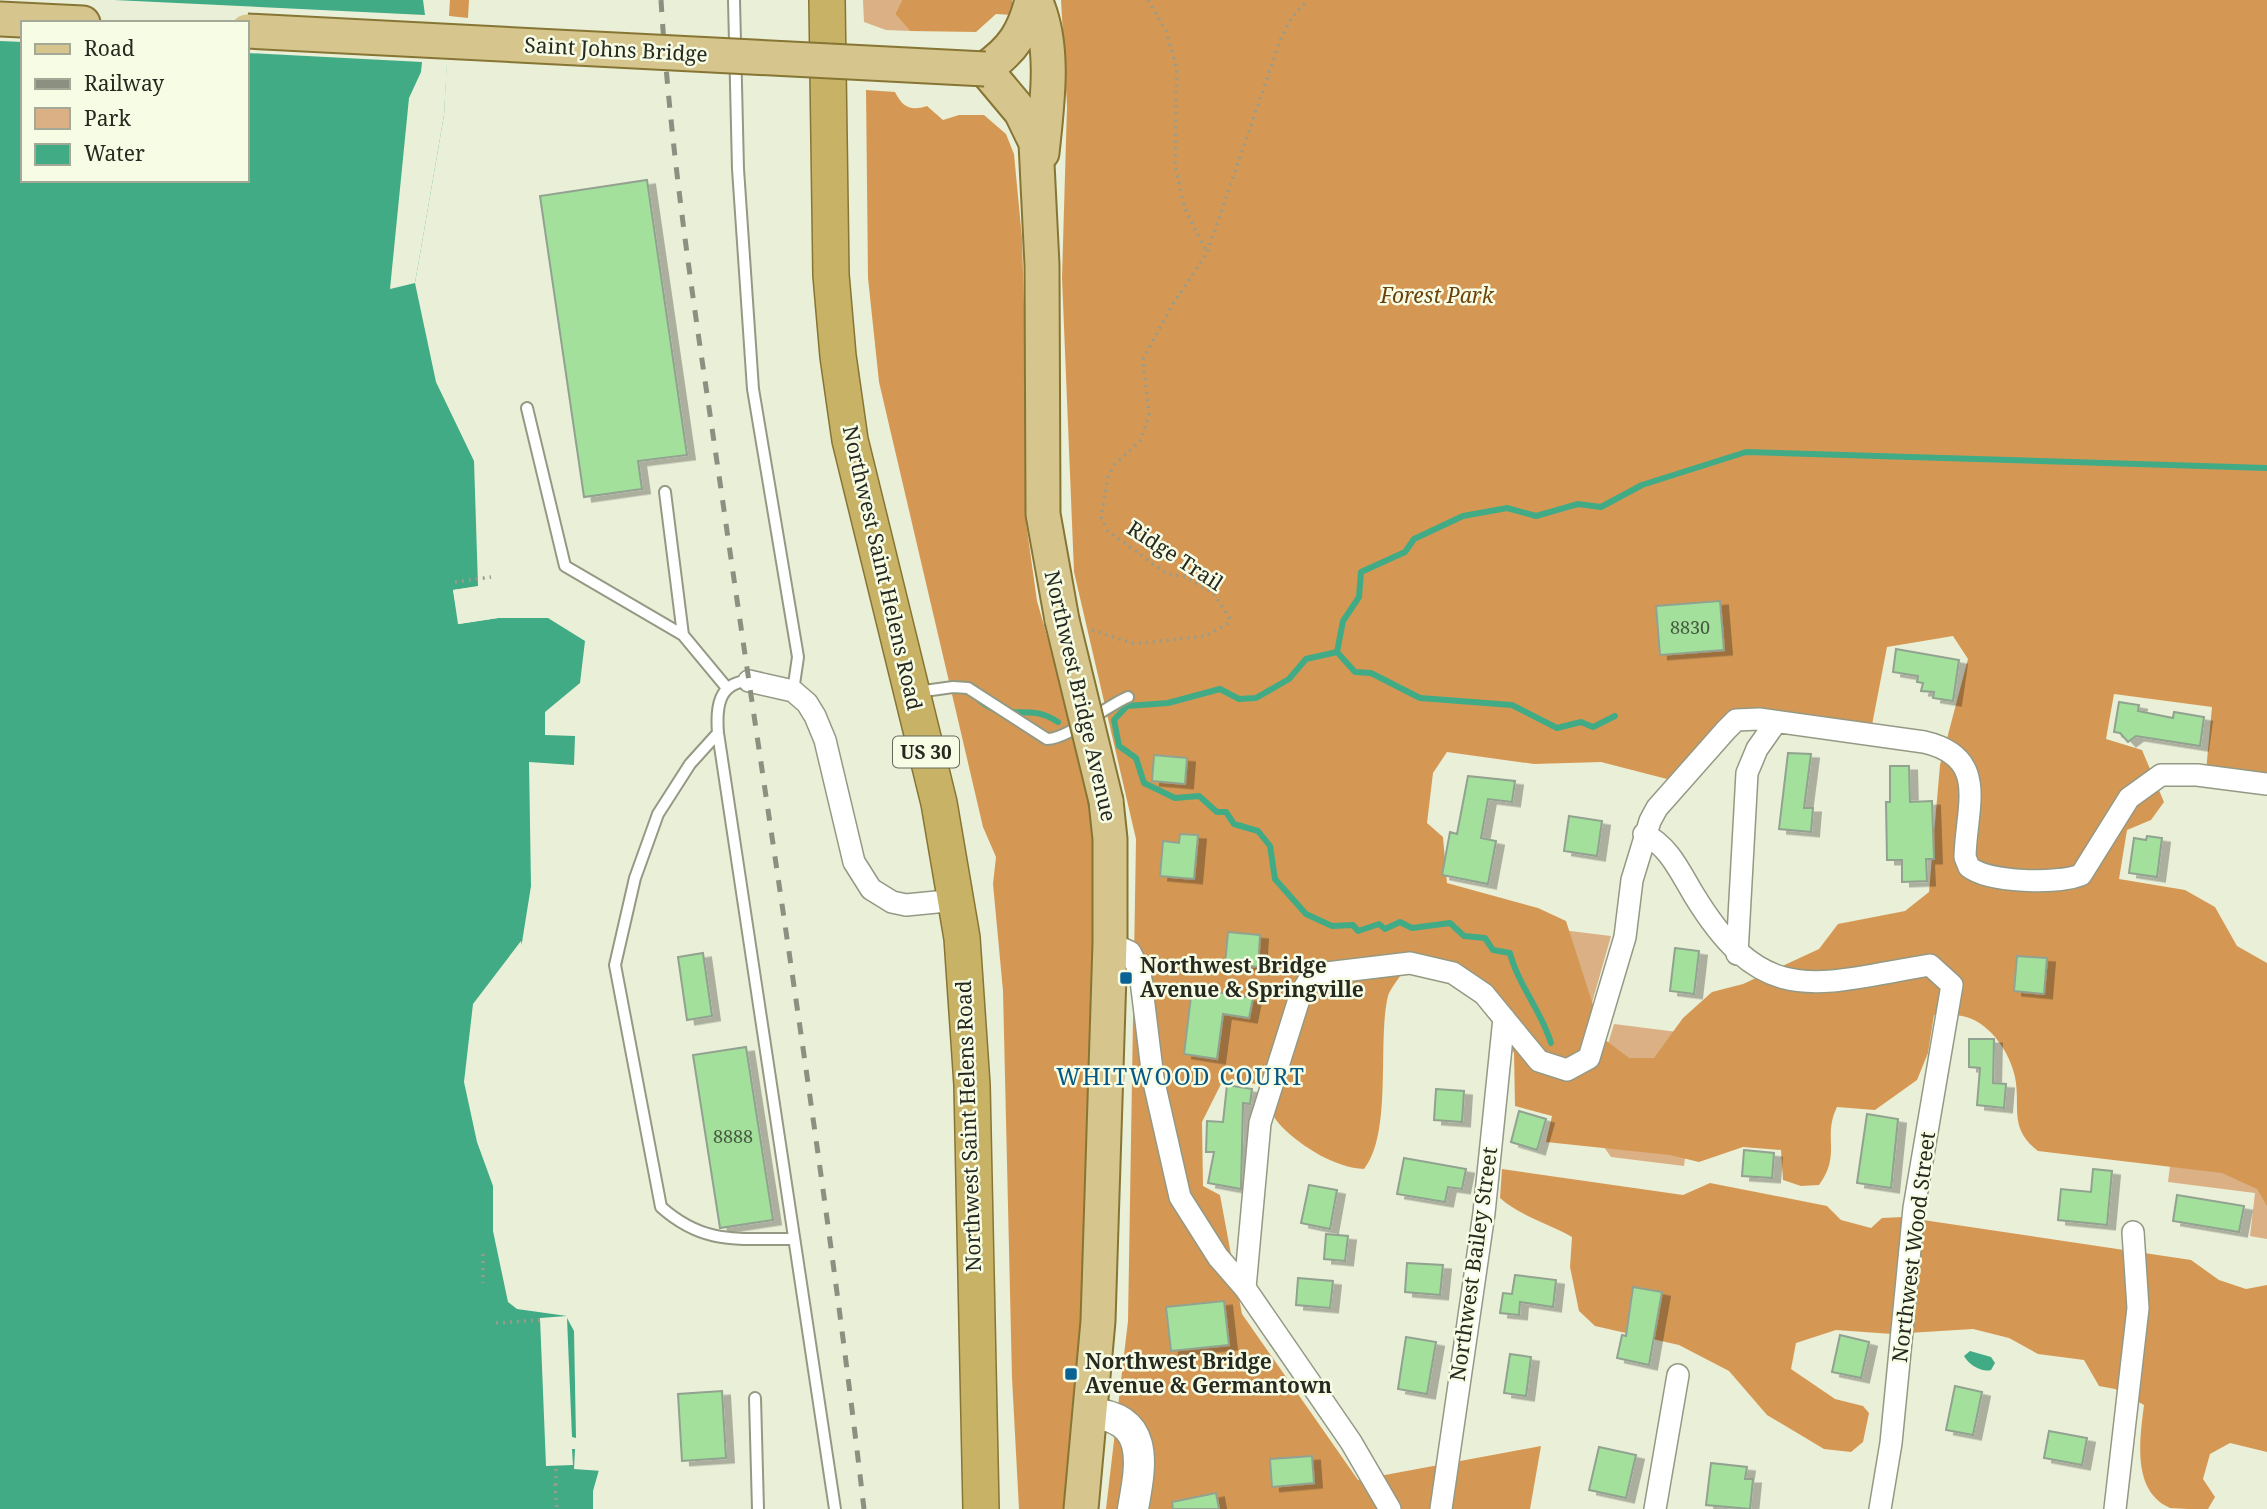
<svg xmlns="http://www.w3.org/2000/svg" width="2267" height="1509" font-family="'Noto Serif',serif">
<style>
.green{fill:#dab084}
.forest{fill:#d59854;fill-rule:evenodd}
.water{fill:#41ab86;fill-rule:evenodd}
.pier{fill:#eaefd8;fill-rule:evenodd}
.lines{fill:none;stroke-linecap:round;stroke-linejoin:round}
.stream{stroke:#41ab86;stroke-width:6}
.building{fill:#a2e09b;stroke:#92a290;stroke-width:2;filter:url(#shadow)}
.service-casing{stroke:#949984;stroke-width:14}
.minor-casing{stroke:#949984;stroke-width:24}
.secondary-casing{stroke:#949984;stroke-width:33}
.primary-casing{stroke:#877534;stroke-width:37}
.trunk-casing{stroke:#877534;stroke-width:38}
.path{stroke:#989c8b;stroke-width:3.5;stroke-dasharray:2 5;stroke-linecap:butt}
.service{stroke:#fff;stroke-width:10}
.minor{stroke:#fff;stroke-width:21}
.secondary{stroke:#fff;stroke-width:30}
.primary{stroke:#d6c58c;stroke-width:33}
.trunk{stroke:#c8b266;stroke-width:35}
.rail{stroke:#8c9080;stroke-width:5;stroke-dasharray:12 12;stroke-linecap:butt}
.primary-bridge-casing{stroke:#877534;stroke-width:37;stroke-linecap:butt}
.primary-bridge{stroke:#d6c58c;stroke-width:33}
.poi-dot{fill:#0b6394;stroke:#f7fce5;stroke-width:2.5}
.labels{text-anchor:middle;stroke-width:5;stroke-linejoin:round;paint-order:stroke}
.number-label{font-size:18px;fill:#46573f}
.shield{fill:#f7fce5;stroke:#65685b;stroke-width:2}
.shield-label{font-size:19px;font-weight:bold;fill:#272920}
.street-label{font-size:21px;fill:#272920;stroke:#f7fce5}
.park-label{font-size:21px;font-style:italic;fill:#6b420c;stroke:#f7fce5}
.poi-label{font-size:21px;font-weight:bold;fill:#272920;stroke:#f7fce5;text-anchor:start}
.neighbourhood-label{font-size:23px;letter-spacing:2px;fill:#065884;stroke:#f7fce5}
</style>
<defs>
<filter id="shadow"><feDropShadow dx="8" dy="4.5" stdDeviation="0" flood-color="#0004"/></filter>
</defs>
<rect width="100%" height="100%" fill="#eaefd8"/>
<!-- green -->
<path class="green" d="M 863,0 L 902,0 L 895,14 L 910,31 L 886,30 L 864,22 Z
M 1537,927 L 1611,936 L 1580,1045 Z
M 1614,1024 L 1701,1035 L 1684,1166 L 1611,1157 L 1599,1140 L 1601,1067 Z
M 2267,1106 L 2267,1239 L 2250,1236 L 2255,1193 L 2168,1182 L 2177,1110 Z"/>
<!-- forest -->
<path class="forest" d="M 450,0 L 469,0 L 468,18 L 449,16 Z
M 902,0 L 1012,0 L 1012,15 L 996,14 L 976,32 L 910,31 L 895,14 Z
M 1061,0 L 2267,0 L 2267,784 L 2206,771 L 2212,707 L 2114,694 L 2106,739 L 2142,750 L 2164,802 L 2151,820 L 2127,830 L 2119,879 L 2185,890 L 2215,907 L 2237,946 L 2267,963 L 2267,1206 L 2257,1189 L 2222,1173 L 2038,1151 C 2008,1128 2021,1107 2015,1077 C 2010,1053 1991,1024 1966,1017 C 1956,1014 1944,1016 1934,1015 L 1928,1053 L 1917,1080 L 1875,1110 L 1837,1107 C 1822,1138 1842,1153 1819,1185 L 1801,1186 L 1783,1180 L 1781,1150 L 1743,1147 L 1699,1162 L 1670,1155 L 1546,1142 L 1552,1116 L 1515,1106 L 1514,1053 L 1475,997 L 1448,979 L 1402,973 C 1398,980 1390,989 1388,996 C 1377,1041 1393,1133 1364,1169 C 1336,1168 1302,1147 1282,1127 C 1271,1116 1264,1097 1257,1084 L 1223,1080 L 1202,1122 L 1203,1186 L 1220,1195 L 1242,1314 L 1358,1480 L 1541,1446 L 1530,1509 L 1106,1509 L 1128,1321 L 1136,839 L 1074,572 L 1062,278 L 1067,106 ZM 1953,636 L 1968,659 L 1940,765 L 1929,892 L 1905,911 L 1838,924 L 1819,949 L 1743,984 L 1712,992 L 1683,1018 L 1654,1058 L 1629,1058 L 1604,1039 L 1566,921 L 1538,908 L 1447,883 L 1443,837 L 1427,823 L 1433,773 L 1447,752 L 1534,764 L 1601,762 L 1667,779 L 1720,722 L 1741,709 L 1872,725 L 1887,647 Z
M 866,90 L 895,92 C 903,108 911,111 927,106 L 943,120 L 959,115 L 984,115 L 1006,134 L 1014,154 L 1022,238 L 1028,449 L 1026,522 L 1037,601 L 1093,796 L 1098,857 L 1091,1319 L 1070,1509 L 1019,1509 L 1012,1378 L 1003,991 L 993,884 L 996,857 L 983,827 L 879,382 L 868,278 Z
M 1502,1169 L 1683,1195 L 1710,1183 L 1827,1206 L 1841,1220 L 1871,1228 L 1882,1218 L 1903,1217 L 2191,1260 L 2219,1280 L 2246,1289 L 2267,1285 L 2267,1452 L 2230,1443 L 2210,1454 L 2203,1479 L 2215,1497 L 2208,1509 C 2197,1509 2180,1509 2170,1508 C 2131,1491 2140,1438 2144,1405 L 2115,1389 L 2099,1386 L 2084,1360 L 2038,1354 L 2009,1338 L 1973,1329 L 1892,1334 L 1836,1330 L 1796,1343 L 1791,1369 L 1835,1399 L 1863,1406 L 1869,1413 L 1863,1442 L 1851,1452 L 1824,1449 L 1767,1415 L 1729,1371 L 1679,1345 L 1595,1326 L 1579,1311 L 1570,1267 L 1572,1237 C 1548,1223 1520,1216 1500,1198 Z"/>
<!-- water -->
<path class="water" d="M 0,0 L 450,0 L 444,115 L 415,283 L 436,382 L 474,461 L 478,586 L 453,590 L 458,624 L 498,618 L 548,618 L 585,641 L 580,683 L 545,712 L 545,735 L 575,736 L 574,765 L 529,762 L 531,886 L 496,1105 L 525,1278 L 533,1287 L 584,1295 L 602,1459 L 593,1491 L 593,1509 L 0,1509 ZM 23,23 L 247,23 L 247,180 L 23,180 Z
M 1970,1351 L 1991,1357 L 1995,1363 L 1991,1370 C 1982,1373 1968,1364 1964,1356 Z"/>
<!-- pier -->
<path class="pier" d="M 0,0 L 114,0 L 425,15 L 423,0 L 450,0 L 449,16 L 452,17 L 450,63 L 447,64 L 444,115 L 415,283 L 390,289 L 409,98 L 421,72 L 422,62 L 247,53 L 247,23 L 23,23 L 23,42 L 0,41 Z
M 482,586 L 479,590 L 457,593 L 461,620 L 497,615 L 498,618 L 459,624 L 453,590 Z
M 521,941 L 523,950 L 500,1105 L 519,1188 L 519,1230 L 529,1277 L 535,1284 L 581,1291 L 602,1315 L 606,1427 L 602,1471 L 574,1469 L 575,1449 L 572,1449 L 573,1465 L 546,1466 L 540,1318 L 567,1316 L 517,1309 L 508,1302 L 493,1231 L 493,1186 L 477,1142 L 464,1082 L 473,1004 ZM 567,1318 L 574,1331 L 576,1438 L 572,1437 Z"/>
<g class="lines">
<!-- stream -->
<path class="stream" d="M 1337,652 L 1343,621 L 1359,597 L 1361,572 L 1405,552 L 1414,539 L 1463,516 L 1507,508 L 1536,516 L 1578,504 L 1601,507 L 1642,485 L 1746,452 L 2267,468
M 1337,652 L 1306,659 L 1289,679 L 1256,698 L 1239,699 L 1220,689 L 1168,703 L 1127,706 L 1114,720 L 1119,746 L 1136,758 L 1144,783 L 1175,798 L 1199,796 L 1217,812 L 1226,812 L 1234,824 L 1258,831 L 1270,846 L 1275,879 L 1306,914 L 1332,926 L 1353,925 L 1358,931 L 1379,924 L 1385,929 L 1400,922 L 1412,928 L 1450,923 L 1464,936 L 1485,938 L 1493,950 L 1510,953 C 1518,985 1541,1010 1551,1043
M 1337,652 L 1355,672 L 1371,673 L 1420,698 L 1512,705 L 1557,728 L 1581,722 L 1593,727 L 1615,716
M 980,701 C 1008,724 1026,701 1058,722"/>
</g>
<!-- building -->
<path class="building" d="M 647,180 L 687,455 L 638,461 L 642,489 L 584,497 L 540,196 Z
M 1720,601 L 1724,650 L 1660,655 L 1656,606 Z
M 1896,649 L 1959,660 L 1953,701 L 1933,698 L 1934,692 L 1921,691 L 1923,683 L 1917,682 L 1918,676 L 1893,672 Z
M 2119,702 L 2139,705 L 2138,711 L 2173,718 L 2174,712 L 2204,717 L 2200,746 L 2136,736 L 2128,742 L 2120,733 L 2114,732 Z
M 1788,753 L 1811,754 L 1804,808 L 1813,808 L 1811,832 L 1779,829 Z
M 1154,755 L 1187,758 L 1185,784 L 1152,781 Z
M 1890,766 L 1909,766 L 1910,802 L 1932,801 L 1934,859 L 1926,859 L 1927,881 L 1902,882 L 1902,860 L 1887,860 L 1886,802 L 1890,802 Z
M 1468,776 L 1515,781 L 1512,802 L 1488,799 L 1481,838 L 1496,841 L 1488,884 L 1442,875 L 1450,832 L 1457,834 Z
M 1569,816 L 1602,821 L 1597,856 L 1564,851 Z
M 1180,834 L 1198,835 L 1194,879 L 1160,876 L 1163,841 L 1179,843 Z
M 2147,836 L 2162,838 L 2157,877 L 2129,873 L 2134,838 L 2146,840 Z
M 1228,932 L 1260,935 L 1258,967 L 1225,964 Z
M 1675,948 L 1699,951 L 1694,994 L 1670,991 Z
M 703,953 L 712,1016 L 687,1020 L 678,957 Z
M 2017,956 L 2047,958 L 2044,994 L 2014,991 Z
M 1192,988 L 1253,998 L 1249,1018 L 1223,1014 L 1217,1059 L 1184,1054 Z
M 1969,1039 L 1994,1039 L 1993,1083 L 2006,1084 L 2004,1108 L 1977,1105 L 1980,1068 L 1969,1067 Z
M 746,1047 L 773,1220 L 720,1228 L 693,1055 Z
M 1227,1085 L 1252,1089 L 1250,1104 L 1243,1103 L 1241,1189 L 1208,1183 L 1214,1152 L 1206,1152 L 1207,1121 L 1223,1122 Z
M 1436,1089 L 1464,1091 L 1462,1122 L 1434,1120 Z
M 1519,1111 L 1546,1119 L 1537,1150 L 1511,1142 Z
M 1867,1114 L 1898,1119 L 1891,1188 L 1857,1183 Z
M 1744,1150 L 1774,1153 L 1772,1178 L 1742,1176 Z
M 1404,1158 L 1466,1169 L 1462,1189 L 1448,1187 L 1445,1202 L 1397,1194 Z
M 2093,1169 L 2112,1171 L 2107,1225 L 2058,1220 L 2061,1189 L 2091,1192 Z
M 1309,1185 L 1337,1190 L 1330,1229 L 1301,1223 Z
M 2177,1195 L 2244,1206 L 2239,1232 L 2173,1221 Z
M 1326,1234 L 1348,1236 L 1345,1261 L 1324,1259 Z
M 1407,1263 L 1443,1265 L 1440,1295 L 1405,1292 Z
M 1515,1275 L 1556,1280 L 1553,1307 L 1520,1302 L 1519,1315 L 1500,1313 L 1503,1293 L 1512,1294 Z
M 1298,1278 L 1333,1281 L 1330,1308 L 1296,1305 Z
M 1633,1287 L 1662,1292 L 1649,1365 L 1617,1358 L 1622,1335 L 1626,1336 Z
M 1224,1301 L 1229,1345 L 1171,1351 L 1166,1307 Z
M 1840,1335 L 1869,1342 L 1861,1378 L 1832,1372 Z
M 1406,1337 L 1436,1342 L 1427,1394 L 1398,1389 Z
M 1510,1354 L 1531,1357 L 1526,1396 L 1504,1393 Z
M 1955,1386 L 1982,1392 L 1973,1435 L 1946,1430 Z
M 722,1391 L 726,1458 L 682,1461 L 678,1394 Z
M 2049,1431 L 2087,1438 L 2082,1465 L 2044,1458 Z
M 1599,1447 L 1636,1455 L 1626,1498 L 1589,1490 Z
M 1312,1456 L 1314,1483 L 1272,1487 L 1270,1459 Z
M 1711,1463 L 1747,1467 L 1745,1479 L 1753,1479 L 1750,1509 L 1706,1505 Z
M 1216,1493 L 1219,1509 L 1173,1509 L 1172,1502 Z"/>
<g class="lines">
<!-- service casing -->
<g class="service-casing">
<path id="service" d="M 734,0 L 738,169 L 753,389 L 798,657 L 793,691
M 527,408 L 565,566 L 683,635
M 665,492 L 683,635 L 727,688
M 749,681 C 718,682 716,708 718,733 L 835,1509
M 917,692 L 953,687 L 968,688 L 1047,739 C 1068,739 1104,707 1128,697
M 718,733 L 690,764 L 658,814 L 635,878 L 615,965 L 661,1207 C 705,1246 739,1238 794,1239
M 755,1398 L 758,1509"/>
</g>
<!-- minor casing -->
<g class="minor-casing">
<path id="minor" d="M 749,681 L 793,691 L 807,703 L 815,716 L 825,740 L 854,862 L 871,889 L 892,902 L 906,905 L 957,900
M 1644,834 C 1669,846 1680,872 1694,895 C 1764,1010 1815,984 1930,965 L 1952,985 L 1914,1208 L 1891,1443 L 1880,1509
M 1110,943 L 1130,952 L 1140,972 L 1153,1078 L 1180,1197 L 1218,1257 L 1245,1288 L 1351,1442 L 1390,1509
M 1737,954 L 1747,773 L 1757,749 L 1776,722
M 1245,1288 L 1260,1123 L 1301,993 L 1309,980 L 1318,974 L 1410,963 L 1453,973 L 1484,994 L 1539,1061 L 1567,1070 L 1589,1058 L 1625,937 L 1632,880 L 1650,821 L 1657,808 L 1726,730 L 1736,720 L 1759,719 L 1924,742 C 1990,757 1966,807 1965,857 L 1969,867 C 1990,883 2057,884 2081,875 L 2129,798 L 2161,775 L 2197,775 L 2267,784
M 1441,1509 L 1484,1213 L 1504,1018
M 1655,1509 L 1678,1375
M 2115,1509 L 2138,1308 L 2133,1232"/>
</g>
<!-- secondary casing -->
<g class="secondary-casing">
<path id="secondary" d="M 1089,1413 C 1151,1417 1141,1464 1133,1509"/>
</g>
<!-- primary casing -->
<g class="primary-casing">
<path id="primary" d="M 1032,0 C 1024,32 1013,50 985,69 L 1021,112 L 1036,143 L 1042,265 L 1043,514 L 1062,620
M 1035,0 C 1056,45 1047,105 1042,153
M 0,19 L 83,23
M 1081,1509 L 1098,1321 L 1110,943 L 1110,839 L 1106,801"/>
</g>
<!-- trunk casing -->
<g class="trunk-casing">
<path id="trunk" d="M 827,0 L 831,275 L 838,356 L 850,440 L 939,803 L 962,938 L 972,1085 L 981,1509"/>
</g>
<!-- path -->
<path class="path" d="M 1148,0 L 1166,31 L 1177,69 L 1175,166 L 1185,209 L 1207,253
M 455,582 L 491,577
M 1092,630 L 1135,644 L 1205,636 L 1229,623 L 1229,617 L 1214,594 L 1186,577 L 1167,574 L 1108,531 L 1101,517 L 1108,476 L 1114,465 L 1140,441 L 1149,415 L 1143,359 L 1173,304 L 1207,253 L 1281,38 L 1292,17 L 1308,0
M 483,1254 L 483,1283
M 496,1323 L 540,1320
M 555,1484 L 557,1509
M 556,1485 L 556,1466"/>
<!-- service -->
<use href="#service" class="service"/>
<!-- minor -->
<use href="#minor" class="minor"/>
<!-- secondary -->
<use href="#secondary" class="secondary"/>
<!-- primary -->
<use href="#primary" class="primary"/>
<!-- trunk -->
<use href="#trunk" class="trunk"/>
<!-- rail -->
<path class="rail" d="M 661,0 C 672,178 702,355 727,531 C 774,857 826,1182 864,1509"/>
<!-- primary-bridge casing -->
<g class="primary-bridge-casing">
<path id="primary-bridge" d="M 247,31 L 985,69
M 1062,620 L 1106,801"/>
</g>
<!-- primary-bridge -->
<use href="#primary-bridge" class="primary-bridge"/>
</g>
<!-- markers -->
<g class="poi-dot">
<rect x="1119" y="971" width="14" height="14" rx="3.5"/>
<rect x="1064" y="1367" width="14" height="14" rx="3.5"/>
</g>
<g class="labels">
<!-- number labels -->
<g class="number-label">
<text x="1690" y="634">8830</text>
<text x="733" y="1143">8888</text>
</g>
<!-- shield labels -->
<rect class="shield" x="893" y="736.5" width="66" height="31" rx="5"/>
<g class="shield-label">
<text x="926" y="759">US 30</text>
</g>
<!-- street labels -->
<g class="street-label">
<text transform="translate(616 50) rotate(3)" y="7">Saint Johns Bridge</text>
<text transform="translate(1175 556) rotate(33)" y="7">Ridge Trail</text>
<text transform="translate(882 568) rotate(77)" y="7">Northwest Saint Helens Road</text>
<text transform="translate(1080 696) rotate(77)" y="7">Northwest Bridge Avenue</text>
<text transform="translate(969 1126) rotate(-92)" y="7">Northwest Saint Helens Road</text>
<text transform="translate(1914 1247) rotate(-83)" y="7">Northwest Wood Street</text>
<text transform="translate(1474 1264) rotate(-82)" y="7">Northwest Bailey Street</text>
</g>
<!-- park labels -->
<g class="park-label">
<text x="1437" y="303">Forest Park</text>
</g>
<!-- poi labels -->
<g class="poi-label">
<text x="1140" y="973">Northwest Bridge<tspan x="1140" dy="24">Avenue &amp; Springville</tspan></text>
<text x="1085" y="1369">Northwest Bridge<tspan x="1085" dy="24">Avenue &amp; Germantown</tspan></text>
</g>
<!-- neighbourhood labels -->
<g class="neighbourhood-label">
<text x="1181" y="1085">WHITWOOD COURT</text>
</g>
</g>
<!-- legend -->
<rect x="21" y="21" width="228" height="161" fill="#f7fce5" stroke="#a4a896" stroke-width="2"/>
<rect x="35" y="44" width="35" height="10" fill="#d6c58c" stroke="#a4a896" stroke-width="2"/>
<text x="84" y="56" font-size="21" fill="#272920">Road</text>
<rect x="35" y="79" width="35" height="10" fill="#8c9080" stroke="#a4a896" stroke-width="2"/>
<text x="84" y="91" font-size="21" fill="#272920">Railway</text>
<rect x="35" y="108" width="35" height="21" fill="#dab084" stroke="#a4a896" stroke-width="2"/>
<text x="84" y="126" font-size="21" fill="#272920">Park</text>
<rect x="35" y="144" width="35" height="21" fill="#41ab86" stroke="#a4a896" stroke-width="2"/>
<text x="84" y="161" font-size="21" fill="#272920">Water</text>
</svg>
